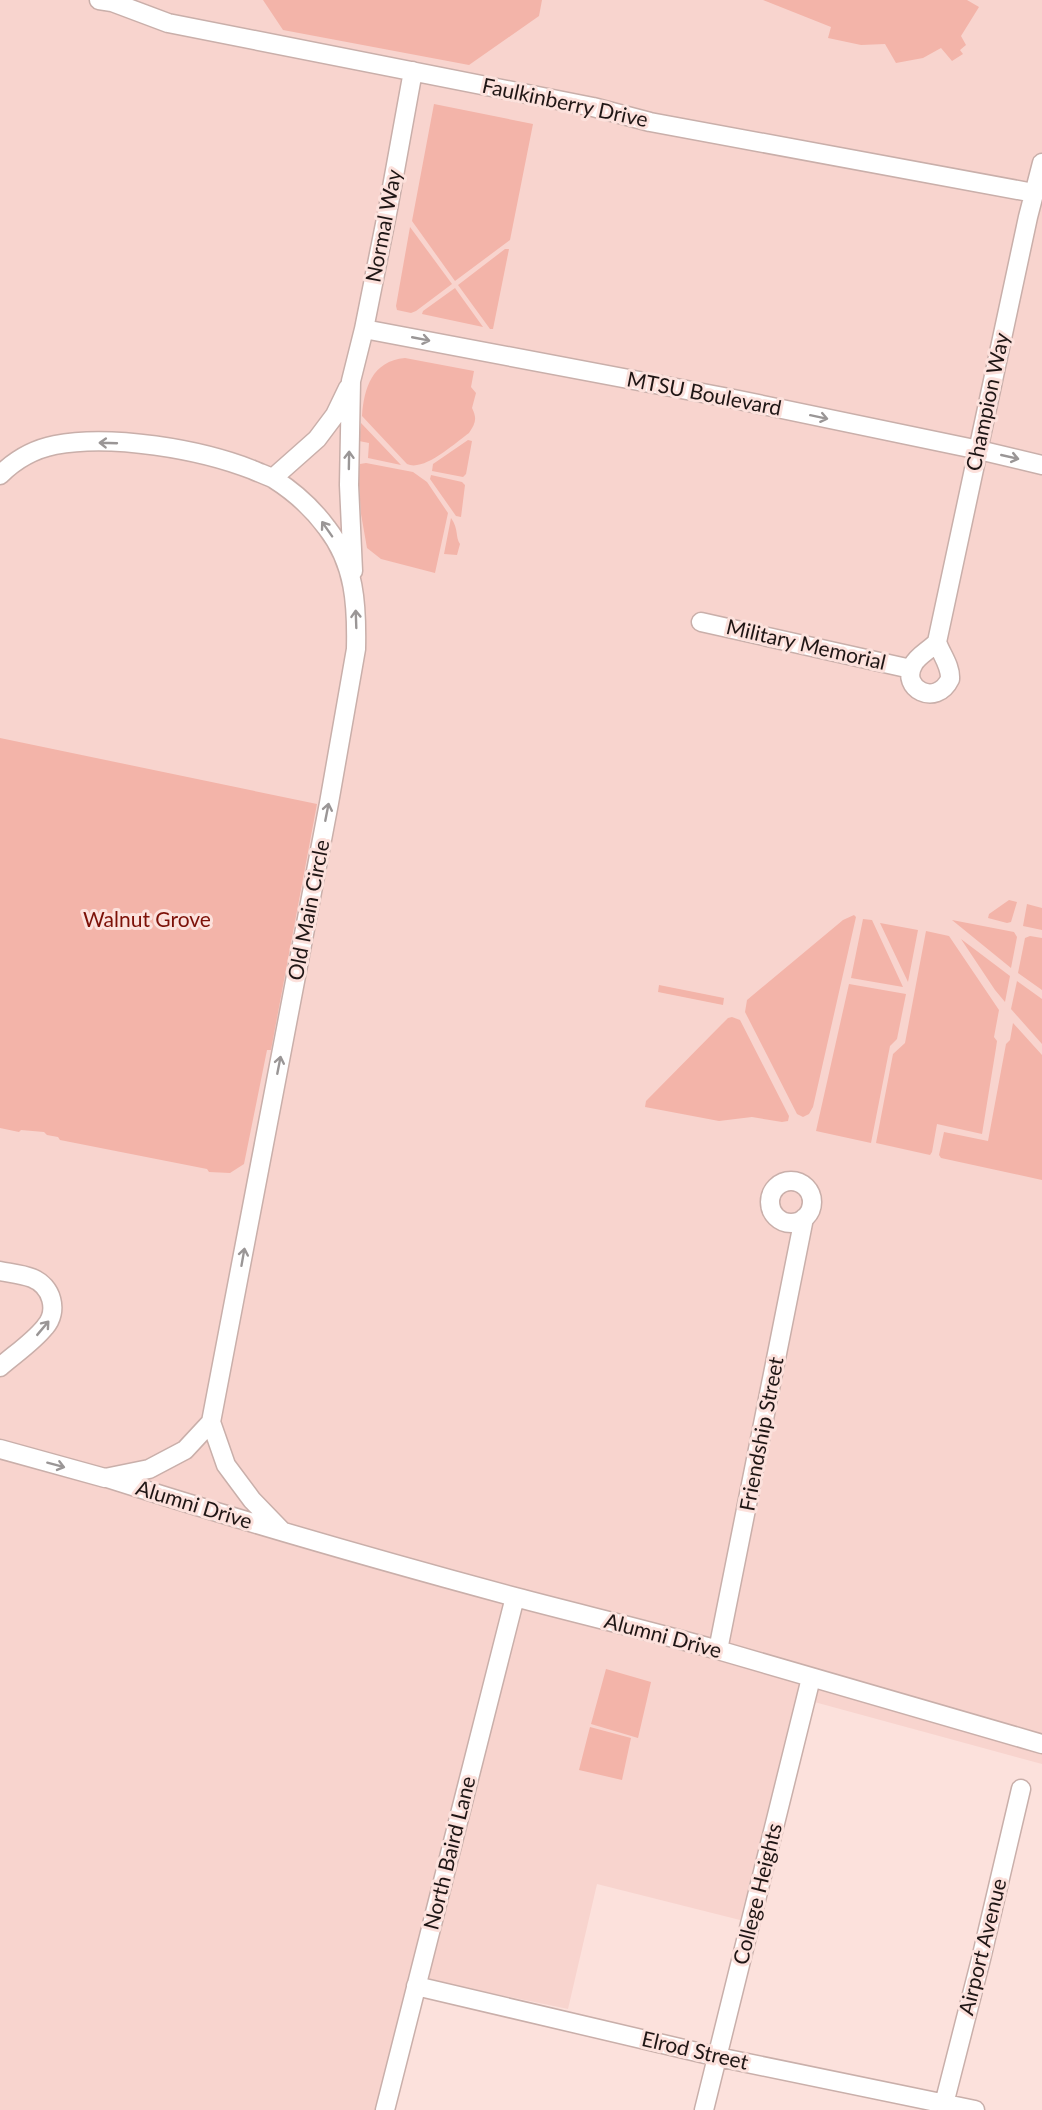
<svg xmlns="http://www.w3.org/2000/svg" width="1042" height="2110" font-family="Lato,sans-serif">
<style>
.built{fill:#f8d4ce}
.green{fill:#f3b4a9}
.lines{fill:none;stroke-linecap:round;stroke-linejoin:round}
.street-casing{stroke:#c9afaa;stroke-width:21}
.street{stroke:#fff;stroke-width:18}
.oneway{stroke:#9a9696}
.labels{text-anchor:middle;stroke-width:6;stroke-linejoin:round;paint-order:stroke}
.street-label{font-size:21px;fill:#1f1615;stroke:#fce1dc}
.park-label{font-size:21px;fill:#7c1108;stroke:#fce1dc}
</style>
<rect width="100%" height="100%" fill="#fce1dc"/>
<!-- built -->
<path class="built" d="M 0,0 L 1042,0 L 1042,1764 L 796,1697 L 740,1920 L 597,1884 L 568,2009 L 418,1978 L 386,2110 L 0,2110 Z"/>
<!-- green -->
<path class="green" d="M 263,0 L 542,0 L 539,16 L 469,65 L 283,30 Z
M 763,0 L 967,0 L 979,7 L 961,36 L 966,45 L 960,50 L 963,54 L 952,61 L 941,48 L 923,58 L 896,63 L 885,44 L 861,45 L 828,38 L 831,27 Z
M 434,104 L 533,124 L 510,240 L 455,281 L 412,221 Z
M 410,227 L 452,284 L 416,311 L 411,313 L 397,310 L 396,306 Z
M 505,249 L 509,249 L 493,329 L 490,329 L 458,285 Z
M 455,288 L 483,327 L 422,314 L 423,311 Z
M 405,358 L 474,371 L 471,387 L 476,393 L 472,408 C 477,418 476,423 469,433 C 455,443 424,472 407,464 L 362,416 C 364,388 372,361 405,358 Z
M 361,423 L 401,465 L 368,458 L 369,443 L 359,441 Z
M 468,440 L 472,441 L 466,474 L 463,477 L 432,471 L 433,464 Z
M 366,463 L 413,472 L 427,482 L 448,513 L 435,573 L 381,559 L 367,548 L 361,514 L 358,470 L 360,464 Z
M 431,475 L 462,482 L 465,485 L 461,517 L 456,516 L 430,479 Z
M 451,518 C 459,529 455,537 460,544 L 457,555 L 444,554 Z
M 0,738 L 317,804 L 271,1050 L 267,1050 L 244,1164 L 230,1173 L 209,1172 L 207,1169 L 60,1140 L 58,1137 L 47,1135 L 44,1132 L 21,1130 L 19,1132 L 0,1128 Z
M 1009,900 L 1017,902 L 1011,922 L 1007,923 L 988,918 L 989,914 Z
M 1027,904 L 1042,908 L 1042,930 L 1023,926 Z
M 854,915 L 856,917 L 813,1107 L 809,1114 L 803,1117 L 797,1114 L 745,1012 L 747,1000 L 843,920 Z
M 863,919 L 872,920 L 903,987 L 851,978 Z
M 952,920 L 1014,932 L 1017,937 L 1011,968 Z
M 880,923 L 918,930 L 908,982 Z
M 926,931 L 949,936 L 999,1010 L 994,1037 L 997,1041 L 996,1048 L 982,1134 L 937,1124 L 932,1152 L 930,1155 L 876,1143 L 893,1054 L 905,1043 Z
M 1030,936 L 1042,938 L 1042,990 L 1018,973 L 1025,938 Z
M 961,939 L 1010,976 L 1005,1002 L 995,990 Z
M 1017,981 L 1042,999 L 1042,1044 L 1011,1009 Z
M 849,984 L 906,994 L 897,1039 L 890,1046 L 871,1143 L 816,1131 Z
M 659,985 L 724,998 L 723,1005 L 658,992 Z
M 732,1017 L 740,1020 L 789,1116 L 788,1121 L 782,1122 L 752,1117 L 719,1121 L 645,1107 L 646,1101 L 722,1024 L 728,1018 Z
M 1013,1023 L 1042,1055 L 1042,1180 L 941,1158 L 939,1155 L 944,1132 L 988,1141 L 1006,1044 L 1010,1040 Z
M 606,1669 L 651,1682 L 638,1738 L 591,1724 Z
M 590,1727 L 631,1738 L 622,1780 L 579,1770 Z"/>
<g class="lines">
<!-- street casing -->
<g class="street-casing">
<path id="street" d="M 99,0 L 112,2 L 168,23 L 593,107 L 650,122 L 1034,193
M 364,329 L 729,398 L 979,450 L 1042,465
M 0,475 C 15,460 35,449 55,445 C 111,434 200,449 253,470 C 259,473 267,475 274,479 C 293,491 313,509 327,528 C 355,564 357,605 356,649 L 329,803 L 211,1422 L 185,1450 L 149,1469 L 105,1478 L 0,1449
M 273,478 L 317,439 L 335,415 L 348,388
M 353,571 L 349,485 L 351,381 L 364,329 L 388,209 L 413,71
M 701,622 L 911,669
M 937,642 C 941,654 951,666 950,679 C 936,708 900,688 913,665 C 917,656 930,650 937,642 L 1028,217 L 1042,163
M770 1202a21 21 0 1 1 42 0a21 21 0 1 1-42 0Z
M 0,1271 C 10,1273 22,1274 32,1278 C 52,1286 59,1311 45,1327 C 33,1342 15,1354 0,1367
M 211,1422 L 226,1465 L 252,1500 L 281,1530
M 107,1478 C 242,1521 378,1560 515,1597 C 583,1615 651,1631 718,1650 C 826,1681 934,1712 1042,1744
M 718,1650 L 804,1218
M 416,1986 L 718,2057 L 975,2110
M 944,2104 L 981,1959 L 1021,1789
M 385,2110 L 515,1597
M 704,2110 L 811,1678"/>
</g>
<!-- street -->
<use href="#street" class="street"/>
</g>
<!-- one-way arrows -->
<defs><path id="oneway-shaft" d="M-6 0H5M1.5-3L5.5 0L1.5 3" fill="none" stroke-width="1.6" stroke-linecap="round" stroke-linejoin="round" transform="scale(1.5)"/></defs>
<g class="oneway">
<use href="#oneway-shaft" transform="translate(421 339) rotate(11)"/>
<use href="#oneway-shaft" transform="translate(819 417) rotate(12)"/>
<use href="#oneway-shaft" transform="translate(108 443) rotate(-178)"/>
<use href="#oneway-shaft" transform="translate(1010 457) rotate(13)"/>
<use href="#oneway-shaft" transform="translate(349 460) rotate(-89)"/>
<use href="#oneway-shaft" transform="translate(327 529) rotate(-125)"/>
<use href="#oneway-shaft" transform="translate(356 619) rotate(-92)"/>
<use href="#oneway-shaft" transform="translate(327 812) rotate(-79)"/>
<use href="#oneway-shaft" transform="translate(279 1065) rotate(-79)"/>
<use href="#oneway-shaft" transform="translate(243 1257) rotate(-80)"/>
<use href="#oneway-shaft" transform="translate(43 1328) rotate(-50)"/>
<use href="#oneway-shaft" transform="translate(56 1465) rotate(15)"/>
</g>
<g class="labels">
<!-- street labels -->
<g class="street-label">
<text transform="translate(565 103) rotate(12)" y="7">Faulkinberry Drive</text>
<text transform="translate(384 226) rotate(-79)" y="7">Normal Way</text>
<text transform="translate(704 394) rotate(11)" y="7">MTSU Boulevard</text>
<text transform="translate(988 402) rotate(-78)" y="7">Champion Way</text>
<text transform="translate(806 645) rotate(13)" y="7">Military Memorial</text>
<text transform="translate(309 910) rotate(-79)" y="7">Old Main Circle</text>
<text transform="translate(762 1434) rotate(-79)" y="7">Friendship Street</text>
<text transform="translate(194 1505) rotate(17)" y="7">Alumni Drive</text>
<text transform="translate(663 1636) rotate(15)" y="7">Alumni Drive</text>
<text transform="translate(450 1853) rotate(-76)" y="7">North Baird Lane</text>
<text transform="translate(758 1894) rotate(-76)" y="7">College Heights</text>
<text transform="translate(983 1947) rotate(-76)" y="7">Airport Avenue</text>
<text transform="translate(695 2051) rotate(13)" y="7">Elrod Street</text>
</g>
<!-- park labels -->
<g class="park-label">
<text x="147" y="927">Walnut Grove</text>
</g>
</g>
</svg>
